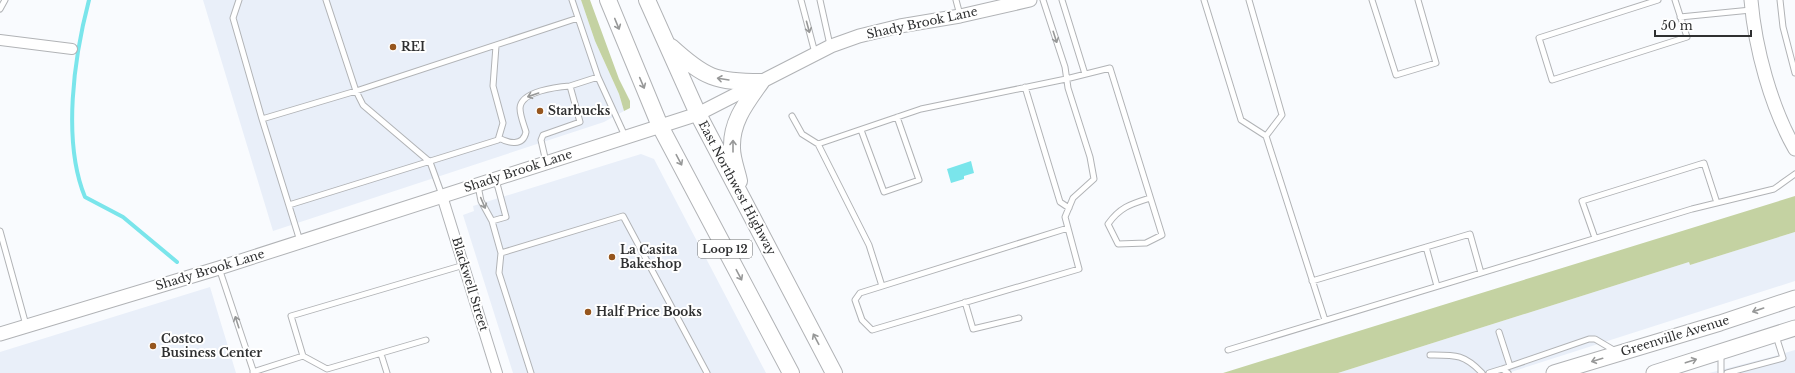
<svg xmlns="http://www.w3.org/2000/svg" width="1795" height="373" font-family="'Libre Baskerville',serif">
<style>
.built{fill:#e9eff9}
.green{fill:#c4d2a2}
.water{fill:#7ae5eb}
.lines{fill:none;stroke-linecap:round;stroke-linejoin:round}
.stream{stroke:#7ae5eb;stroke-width:4}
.service-casing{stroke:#b1b3b6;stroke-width:7}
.minor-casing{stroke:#b1b3b6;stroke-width:12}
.tertiary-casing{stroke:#b1b3b6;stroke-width:15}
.secondary-casing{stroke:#b1b3b6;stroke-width:17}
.primary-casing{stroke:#b1b3b6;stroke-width:18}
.service{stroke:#fff;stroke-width:5}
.minor{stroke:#fff;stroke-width:10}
.tertiary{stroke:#fff;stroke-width:13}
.secondary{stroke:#fff;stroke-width:15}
.primary{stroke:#fff;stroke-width:16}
.oneway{stroke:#979898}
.poi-dot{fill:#96561e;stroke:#fff;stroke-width:1.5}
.labels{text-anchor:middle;stroke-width:4;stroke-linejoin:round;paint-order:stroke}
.shield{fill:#fff;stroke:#6d6e6f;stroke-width:1}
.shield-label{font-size:11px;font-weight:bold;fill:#2f3031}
.street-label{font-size:12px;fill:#2f3031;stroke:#fff}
.poi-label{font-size:12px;font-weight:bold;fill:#2f3031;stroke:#fff;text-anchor:start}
</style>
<rect width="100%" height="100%" fill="#f9fbfe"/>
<!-- built -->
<path class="built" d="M 203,0 L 581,0 L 595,41 L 619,94 L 624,111 L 604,122 L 273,231 Z
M 641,154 L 654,159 L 766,373 L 513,373 L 463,215 L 474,211 L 473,206 Z
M 1795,232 L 1795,281 L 1508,373 L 1338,373 L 1689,262 L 1690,265 Z
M 210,287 L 236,373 L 0,373 L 0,352 Z
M 1795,350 L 1795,373 L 1709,373 L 1771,357 Z"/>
<!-- green -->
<path class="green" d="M 581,0 L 590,0 L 619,79 L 630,101 L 630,108 L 624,111 L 619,94 L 595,41 Z
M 1795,196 L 1795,232 L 1690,265 L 1689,262 L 1338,373 L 1223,373 Z"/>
<!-- water -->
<path class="water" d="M 971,161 L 974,173 L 964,176 L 964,179 L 951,183 L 947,169 Z"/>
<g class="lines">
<!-- stream -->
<path class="stream" d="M 89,0 C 74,57 62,141 85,197 L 123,217 L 177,262"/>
<!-- service casing -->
<g class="service-casing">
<path id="service" d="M 239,0 L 233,18 L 262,119
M 326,0 L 356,91 L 363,105 L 430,162 L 442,195
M 572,0 L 598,77 L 625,136
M 801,0 L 815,53
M 820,0 L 830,45
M 956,0 L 960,15
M 1043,0 L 1065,67 L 1068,88 L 1090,157 L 1094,179 L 1073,198 L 1065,217 L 1079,269 L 872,330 L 862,320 L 855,300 L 860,293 L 1068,228
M 1062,0 L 1085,74
M 1204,0 L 1241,120 L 1266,136 L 1325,320
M 1249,0 L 1282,115 L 1266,136
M 1372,0 L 1396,75 L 1436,63 L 1418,0
M 1658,0 L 1539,38 L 1552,80 L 1687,37 L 1675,0
M 1780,0 L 1783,27 L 1795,73
M 0,9 L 5,0
M 1680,17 L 1751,10
M 1025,87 L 1060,202 L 1069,208
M 792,116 L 802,134 L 818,144 L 869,245 L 882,286
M 861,130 L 884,192 L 919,180 L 897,117
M 499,138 C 508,143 523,147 526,132 C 524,125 520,116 520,108 C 521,91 557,87 570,86
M 818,144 L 921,109 L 1066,79 L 1110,68 L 1162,235 L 1146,243 L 1118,244 L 1108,224 C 1120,207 1131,204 1150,198
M 546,162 L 541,140 L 543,135 L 580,122 L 570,86 L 598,77
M 478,186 L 481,201 L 492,221 L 501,253 L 623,216 L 707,373
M 289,205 L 498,140 L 503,123 L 493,86 L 496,46
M 492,221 L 506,217 L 496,180
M 0,231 L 26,325
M 1595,238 L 1582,201 L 1704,163 L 1717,203
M 300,241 L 262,119 L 356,91 L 578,18
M 1426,247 L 1437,286
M 501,253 L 499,273 L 531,373
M 219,268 L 254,373
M 1312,281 L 1470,234 L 1481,273
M 965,302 L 973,329 L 1019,318
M 1499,332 L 1510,366
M 1228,350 L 1692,209 L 1774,189 L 1795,174
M 381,354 L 387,373
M 1430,355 C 1455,355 1464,354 1482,373
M 303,356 L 291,316 L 464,265
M 1502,369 L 1589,339 L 1595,339 L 1617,352
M 253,372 L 303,356 L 327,369 L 426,340
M 1489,373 L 1502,369 L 1508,373
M 1721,373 L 1721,352
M 1727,373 L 1783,358 L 1776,336"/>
</g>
<!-- minor casing -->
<g class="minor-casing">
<path id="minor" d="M 0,40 L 72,49
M 442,196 L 497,373"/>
</g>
<!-- tertiary casing -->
<g class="tertiary-casing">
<path id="tertiary" d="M 1751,0 C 1755,48 1771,107 1795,149
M 0,334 L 219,268 L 698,114 L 831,46 L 859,36 L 900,26 L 960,16 L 1030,0"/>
</g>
<!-- secondary casing -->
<g class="secondary-casing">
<path id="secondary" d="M 1554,373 L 1720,323 L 1795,298
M 1654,373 L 1795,328"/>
</g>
<!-- primary casing -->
<g class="primary-casing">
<path id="primary" d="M 608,0 L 660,126 L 791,373
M 647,0 L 698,114 L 834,373
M 671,47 C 705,78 715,82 761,82
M 739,181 C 737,171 732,159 732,148 C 731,121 747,102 761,82"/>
</g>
<!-- service -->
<use href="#service" class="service"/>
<!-- minor -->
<use href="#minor" class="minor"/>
<!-- tertiary -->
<use href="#tertiary" class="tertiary"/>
<!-- secondary -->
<use href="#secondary" class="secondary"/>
<!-- primary -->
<use href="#primary" class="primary"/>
</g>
<!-- one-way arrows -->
<defs><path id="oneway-shaft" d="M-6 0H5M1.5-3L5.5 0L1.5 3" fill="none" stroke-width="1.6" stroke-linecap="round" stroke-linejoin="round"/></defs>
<g class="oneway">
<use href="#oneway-shaft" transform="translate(617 24) rotate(68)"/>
<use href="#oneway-shaft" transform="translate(808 27) rotate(75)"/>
<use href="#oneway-shaft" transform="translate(1055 37) rotate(72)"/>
<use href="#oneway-shaft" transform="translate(723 79) rotate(-171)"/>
<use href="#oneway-shaft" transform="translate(642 83) rotate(67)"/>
<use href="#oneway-shaft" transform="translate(533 95) rotate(161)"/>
<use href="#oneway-shaft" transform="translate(733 146) rotate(-90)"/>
<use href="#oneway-shaft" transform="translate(679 160) rotate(62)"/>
<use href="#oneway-shaft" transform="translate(483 203) rotate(67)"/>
<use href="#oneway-shaft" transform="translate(739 275) rotate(62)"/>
<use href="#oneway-shaft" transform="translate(1758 310) rotate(161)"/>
<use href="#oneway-shaft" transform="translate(237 322) rotate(-108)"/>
<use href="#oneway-shaft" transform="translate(816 339) rotate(-118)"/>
<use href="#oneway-shaft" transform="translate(1597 360) rotate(163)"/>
<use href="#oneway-shaft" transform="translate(1691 361) rotate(-18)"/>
</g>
<!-- markers -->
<g class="poi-dot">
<circle cx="393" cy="47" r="4"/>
<circle cx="540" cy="111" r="4"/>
<circle cx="612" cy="257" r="4"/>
<circle cx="588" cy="312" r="4"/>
<circle cx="153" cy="346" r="4"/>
</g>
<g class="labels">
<!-- shield labels -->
<rect class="shield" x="698" y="240" width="54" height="18" rx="3"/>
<g class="shield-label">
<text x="725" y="253">Loop 12</text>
</g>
<!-- street labels -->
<g class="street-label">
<text transform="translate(922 23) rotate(-12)" y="4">Shady Brook Lane</text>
<text transform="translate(518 171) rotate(-18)" y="4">Shady Brook Lane</text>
<text transform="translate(737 188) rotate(62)" y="4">East Northwest Highway</text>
<text transform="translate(210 270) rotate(-17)" y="4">Shady Brook Lane</text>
<text transform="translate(470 284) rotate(73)" y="4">Blackwell Street</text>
<text transform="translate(1675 336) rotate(-17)" y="4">Greenville Avenue</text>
</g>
<!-- poi labels -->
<g class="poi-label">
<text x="401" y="51">REI</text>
<text x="548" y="115">Starbucks</text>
<text x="620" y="254">La Casita<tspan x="620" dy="14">Bakeshop</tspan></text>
<text x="596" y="316">Half Price Books</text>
<text x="161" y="343">Costco<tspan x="161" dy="14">Business Center</tspan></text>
</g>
</g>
<!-- scale -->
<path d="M1655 30v6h96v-6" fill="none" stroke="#2f3031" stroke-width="2"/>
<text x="1661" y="30" font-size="12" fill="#2f3031" stroke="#ffffff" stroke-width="3" paint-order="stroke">50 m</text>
</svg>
